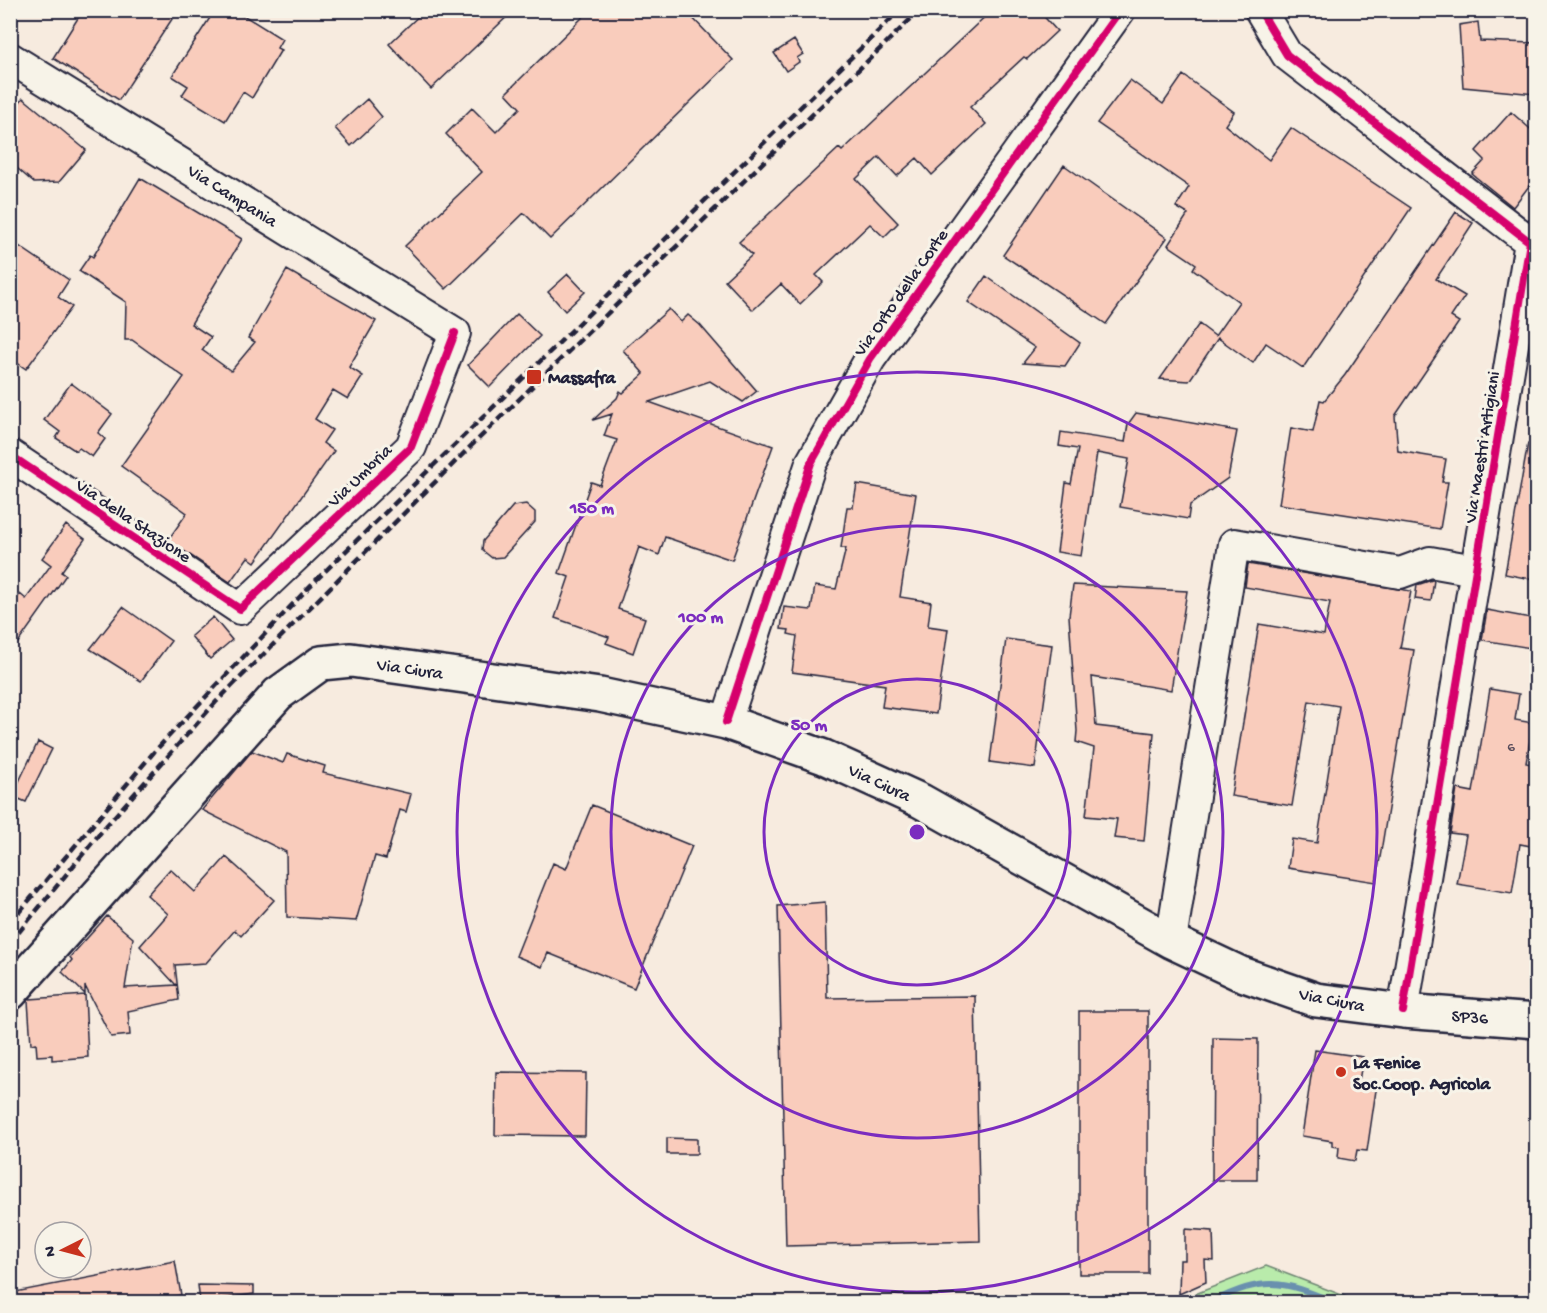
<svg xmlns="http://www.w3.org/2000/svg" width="1547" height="1313" font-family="'Gochi Hand',sans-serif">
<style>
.green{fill:#b9ebab;stroke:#6e8673;stroke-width:1.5}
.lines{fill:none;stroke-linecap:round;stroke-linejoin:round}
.stream{stroke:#6990ae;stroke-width:6}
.building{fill:#f9ccbc;stroke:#22223b;stroke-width:1.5}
.minor-casing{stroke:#22223b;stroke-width:34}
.major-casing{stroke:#22223b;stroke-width:38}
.minor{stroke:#f7f3e8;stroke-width:30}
.major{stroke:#f7f3e8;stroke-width:33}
.rail{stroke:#22223b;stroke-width:4.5;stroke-dasharray:9 4.5;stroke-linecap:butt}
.cycleway-casing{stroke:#f7f3e8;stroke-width:11}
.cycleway{stroke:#d6006c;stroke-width:8}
.ring{fill:none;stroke:#7b2cbf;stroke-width:3}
.poi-dot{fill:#c8321e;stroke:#f7f3e8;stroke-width:2}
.labels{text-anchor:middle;stroke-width:6;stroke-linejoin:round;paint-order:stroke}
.number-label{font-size:15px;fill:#584c5b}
.street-label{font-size:18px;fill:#22223b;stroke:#f7f3e8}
.poi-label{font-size:18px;font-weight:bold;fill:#22223b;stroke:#f7f3e8;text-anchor:start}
.centre{fill:#7b2cbf;stroke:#f7f3e8;stroke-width:3}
.ring-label{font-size:18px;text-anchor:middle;font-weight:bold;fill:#7b2cbf;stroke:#f7f3e8;stroke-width:6;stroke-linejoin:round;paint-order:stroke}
</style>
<rect width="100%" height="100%" fill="#f7ebdf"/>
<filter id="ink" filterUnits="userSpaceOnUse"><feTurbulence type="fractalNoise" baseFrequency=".0167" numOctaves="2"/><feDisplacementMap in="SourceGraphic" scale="12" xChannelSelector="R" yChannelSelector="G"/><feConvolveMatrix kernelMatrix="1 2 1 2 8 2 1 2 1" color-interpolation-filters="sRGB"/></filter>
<g filter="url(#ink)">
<!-- green -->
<path class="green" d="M 1266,1266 L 1360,1302 L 1175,1302 Z"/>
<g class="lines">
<!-- stream -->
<path class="stream" d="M 1212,1302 C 1264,1276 1282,1280 1334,1302"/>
</g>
<!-- building -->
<path class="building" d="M 83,10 L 178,10 L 119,100 L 53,58 Z
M 215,10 L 235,10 L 282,39 L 277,48 L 281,50 L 252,98 L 243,92 L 225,121 L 182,95 L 188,86 L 172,76 Z
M 425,10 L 514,10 L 431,89 L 389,44 Z
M 590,10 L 685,10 L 733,60 L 550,239 L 524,213 L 446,289 L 405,246 L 482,172 L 446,134 L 472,108 L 496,132 L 520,108 L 506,93 Z
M 992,10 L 1038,10 L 1057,31 L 1027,59 L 1024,57 L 970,107 L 986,124 L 932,175 L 917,158 L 897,176 L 879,157 L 856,179 L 898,223 L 884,237 L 870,224 L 816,275 L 823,282 L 800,304 L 781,284 L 753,310 L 725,280 L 752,255 L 739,242 L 839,148 L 842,151 Z
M 1478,22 L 1480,41 L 1536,43 L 1536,94 L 1463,87 L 1459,25 Z
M 794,40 L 803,54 L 797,58 L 799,62 L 786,71 L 774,53 Z
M 1183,75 L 1234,112 L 1225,125 L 1269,160 L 1291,128 L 1411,208 L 1303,368 L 1266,343 L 1253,363 L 1218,338 L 1189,381 L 1160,379 L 1199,324 L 1215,336 L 1239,302 L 1193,269 L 1196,264 L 1168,245 L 1188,214 L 1176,207 L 1189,187 L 1097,123 L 1130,80 L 1163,104 Z
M 23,98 L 86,150 L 59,182 L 34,183 L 10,162 L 10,114 Z
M 367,99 L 382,117 L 351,146 L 335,128 Z
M 1511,112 L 1536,134 L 1536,177 L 1513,207 L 1472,174 L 1485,160 L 1476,151 Z
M 1064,165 L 1167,238 L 1106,324 L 1003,255 Z
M 140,178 L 242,239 L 191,324 L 211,337 L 202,350 L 231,371 L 255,342 L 248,338 L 287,270 L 376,321 L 349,367 L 363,376 L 348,399 L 333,390 L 315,419 L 332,430 L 323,443 L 334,451 L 255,562 L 248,557 L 230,582 L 168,540 L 187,513 L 121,466 L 184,377 L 132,340 L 125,340 L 126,302 L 79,271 L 90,255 L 93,257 Z
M 1456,212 L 1473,223 L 1436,279 L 1465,296 L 1451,317 L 1459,322 L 1395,416 L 1398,451 L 1446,459 L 1442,482 L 1448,482 L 1440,529 L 1279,504 L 1291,428 L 1313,432 L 1320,400 L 1324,401 L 1345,375 Z
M 10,240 L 69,280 L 58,297 L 72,307 L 26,369 L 10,358 Z
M 568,274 L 585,292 L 565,311 L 548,292 Z
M 986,276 L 1080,343 L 1065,366 L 1023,363 L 1035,348 L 968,302 Z
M 669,309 L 681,322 L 688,315 L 700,325 L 757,391 L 743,402 L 710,381 L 649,402 L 773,446 L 732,560 L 665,537 L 659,555 L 639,547 L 618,609 L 645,618 L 633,653 L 606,643 L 609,637 L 555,618 L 569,577 L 559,573 L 591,482 L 600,485 L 617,440 L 604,436 L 612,414 L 593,420 L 617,398 L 620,391 L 623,393 L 644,374 L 623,350 Z
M 517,314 L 540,336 L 490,387 L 468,365 Z
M 71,383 L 112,414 L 98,433 L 105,439 L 92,457 L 79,448 L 76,451 L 56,438 L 60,432 L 44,420 Z
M 1136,413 L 1237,431 L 1228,478 L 1190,505 L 1188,519 L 1120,507 L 1129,459 L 1097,453 L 1081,556 L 1057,552 L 1066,483 L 1071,484 L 1078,449 L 1059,446 L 1061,432 L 1125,442 L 1128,424 Z
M 1528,443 L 1536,443 L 1536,580 L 1505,574 Z
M 857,484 L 916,494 L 900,597 L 931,602 L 928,626 L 948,629 L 936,714 L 882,707 L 885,685 L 792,672 L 797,636 L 788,634 L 789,630 L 781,629 L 784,607 L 811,610 L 815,586 L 836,589 L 846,548 L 841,548 L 847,507 L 853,507 Z
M 526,504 L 535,512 L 535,522 L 503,557 L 492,558 L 482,550 L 483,541 L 513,506 Z
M 66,525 L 85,539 L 61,572 L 66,575 L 10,654 L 10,606 L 20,594 L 26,599 L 51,565 L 42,558 Z
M 1248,564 L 1411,591 L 1400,648 L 1414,650 L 1376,882 L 1288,868 L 1292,839 L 1317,843 L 1339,706 L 1309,701 L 1292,806 L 1231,796 L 1259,624 L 1324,635 L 1330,602 L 1245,587 Z
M 1432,580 L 1434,580 L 1431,601 L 1415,599 L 1417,585 Z
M 1073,585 L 1187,591 L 1171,690 L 1092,677 L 1096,726 L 1154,733 L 1144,841 L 1114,838 L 1117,819 L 1086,816 L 1094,748 L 1076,742 L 1077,731 L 1069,616 Z
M 123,607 L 171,641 L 141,681 L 90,649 Z
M 1487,610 L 1536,619 L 1536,639 L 1533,638 L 1531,648 L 1482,640 Z
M 213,617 L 232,640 L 210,659 L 191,636 Z
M 1006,639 L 1052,645 L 1035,768 L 990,762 Z
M 1490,689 L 1519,694 L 1515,720 L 1533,723 L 1526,763 L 1536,765 L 1536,847 L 1520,844 L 1512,893 L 1457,884 L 1466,835 L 1450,833 L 1457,789 L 1473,792 Z
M 38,742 L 52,749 L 26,802 L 12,796 Z
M 252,751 L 283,763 L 287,754 L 325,766 L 323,773 L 411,794 L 406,812 L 400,810 L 386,859 L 375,856 L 356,921 L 287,917 L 286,852 L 202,810 Z
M 592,805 L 692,846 L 634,988 L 548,953 L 542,967 L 516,956 L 553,863 L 566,869 Z
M 226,857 L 274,900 L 241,936 L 235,930 L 206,963 L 175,965 L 179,1000 L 128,1011 L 130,1035 L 111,1037 L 85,986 L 85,994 L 62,972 L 72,960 L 70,957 L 107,916 L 133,938 L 125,988 L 176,985 L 140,946 L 168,914 L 147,895 L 170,869 L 195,892 Z
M 825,902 L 827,998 L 975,996 L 980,1241 L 786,1246 L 778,906 Z
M 85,995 L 88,1057 L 52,1060 L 52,1055 L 37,1056 L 36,1043 L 31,1044 L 28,1001 L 30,999 Z
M 1079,1011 L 1148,1011 L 1148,1274 L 1079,1274 Z
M 1213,1038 L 1258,1039 L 1257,1180 L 1212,1180 Z
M 1315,1050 L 1363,1057 L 1358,1087 L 1376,1090 L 1367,1151 L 1357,1150 L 1355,1161 L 1338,1158 L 1339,1147 L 1332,1146 L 1332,1141 L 1302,1136 Z
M 496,1072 L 586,1073 L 585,1136 L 495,1135 Z
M 667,1138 L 697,1139 L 697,1154 L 667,1154 Z
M 1185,1229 L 1213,1231 L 1214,1261 L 1205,1260 L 1206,1282 L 1179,1294 L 1180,1260 L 1185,1260 Z
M 175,1261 L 181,1295 L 145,1302 L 10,1302 L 10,1293 Z
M 198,1285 L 254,1286 L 254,1294 L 200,1302 Z"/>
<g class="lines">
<!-- minor casing -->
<g class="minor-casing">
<path id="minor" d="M 1260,10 L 1287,55 L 1530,242 L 1403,1011
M 10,58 L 455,333 L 411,447 L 240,609 L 10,455
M 726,722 L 811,463 L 870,359 L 1120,10
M 1171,941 L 1234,544 L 1400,573 L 1430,562 L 1475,570"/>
</g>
<!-- major casing -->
<g class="major-casing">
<path id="major" d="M 10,993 L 278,694 L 321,663 L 351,660 L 600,695 L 726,722 L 824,757 L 921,801 L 1171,941 L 1239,973 L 1316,1000 L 1403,1011 L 1536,1021"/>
</g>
<!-- minor -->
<use href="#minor" class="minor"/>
<!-- major -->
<use href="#major" class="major"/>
<!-- rail -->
<path class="rail" d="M 10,923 L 154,752 L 309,587 L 900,10
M 10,943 L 106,826 L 216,702 L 468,449 L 920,10"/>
<!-- cycleway casing -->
<g class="cycleway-casing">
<path id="cycleway" d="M 1260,10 L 1287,55 L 1530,242 L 1403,1011
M 10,455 L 240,609 L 411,447 L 455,333
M 726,722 L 811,463 L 870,359 L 1120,10"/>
</g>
<!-- cycleway -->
<use href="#cycleway" class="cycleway"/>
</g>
</g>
<!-- distance rings -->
<g class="ring">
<circle cx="917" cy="832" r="153"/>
<circle cx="917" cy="832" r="306"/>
<circle cx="917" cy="832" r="460"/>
</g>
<!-- markers -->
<g class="poi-dot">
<rect x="526" y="369" width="16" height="16" rx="3"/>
<circle cx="1341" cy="1072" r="6"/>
</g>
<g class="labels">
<!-- number labels -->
<g class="number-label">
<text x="1511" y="751">6</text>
</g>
<!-- street labels -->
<g class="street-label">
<text transform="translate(233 195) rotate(32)" y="6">Via Campania</text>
<text transform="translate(900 292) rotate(-55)" y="6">Via Orto della Corte</text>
<text transform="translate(1481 447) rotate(-81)" y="6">Via Maestri Artigiani</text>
<text transform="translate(359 475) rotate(-44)" y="6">Via Umbria</text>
<text transform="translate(134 520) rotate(34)" y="6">Via della Stazione</text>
<text transform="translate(410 668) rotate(8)" y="6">Via Ciura</text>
<text transform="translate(880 782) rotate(25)" y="6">Via Ciura</text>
<text transform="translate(1332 999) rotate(11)" y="6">Via Ciura</text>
<text transform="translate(1470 1016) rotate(4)" y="6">SP36</text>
</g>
<!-- poi labels -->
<g class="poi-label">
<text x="548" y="383">Massafra</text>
<text x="1353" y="1068">La Fenice<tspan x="1353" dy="21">Soc.Coop. Agricola</tspan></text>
</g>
</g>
<circle cx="917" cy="832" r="9" class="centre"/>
<g class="ring-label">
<text x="592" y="513">150 m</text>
<text x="701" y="622">100 m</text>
<text x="809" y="730">50 m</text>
</g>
<!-- margin -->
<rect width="1547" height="1313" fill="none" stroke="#f7f3e8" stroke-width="36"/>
<rect x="18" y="18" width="1511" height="1277" fill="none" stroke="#22223b" stroke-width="2" filter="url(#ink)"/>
<!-- north arrow -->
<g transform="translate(63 1250) rotate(264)"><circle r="28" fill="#f7f3e8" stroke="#a29fa3" stroke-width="1.5"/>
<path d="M0-4.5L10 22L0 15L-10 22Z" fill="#c8321e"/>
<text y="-9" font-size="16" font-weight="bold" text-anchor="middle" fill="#22223b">N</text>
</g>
</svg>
